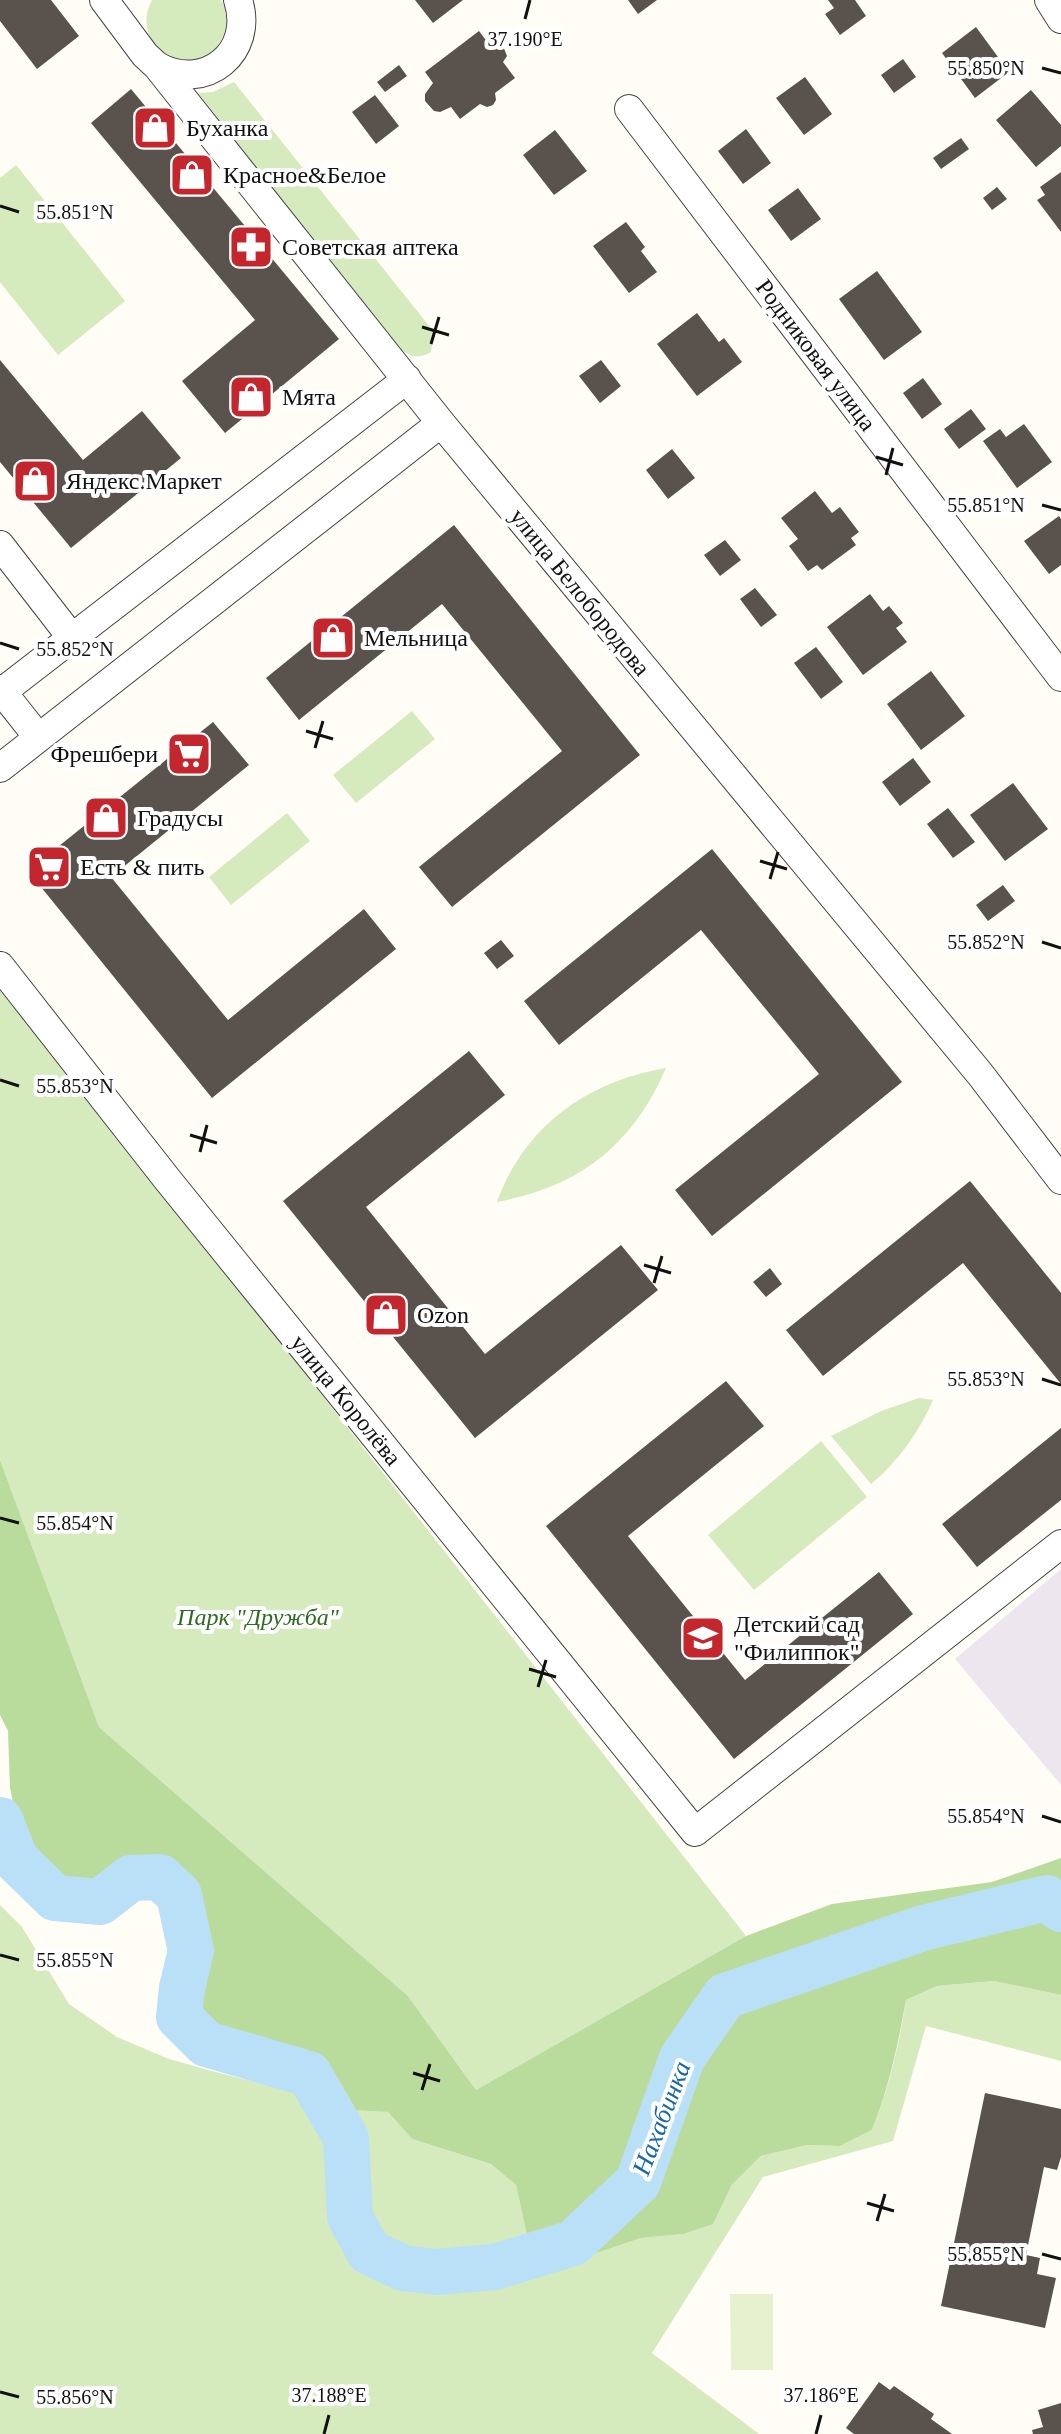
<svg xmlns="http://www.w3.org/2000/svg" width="1061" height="2434" font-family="Georgia,serif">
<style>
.industrial{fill:#eee6ef}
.green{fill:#d5ebbd}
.forest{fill:#b9dc9c}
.pitch{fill:#e6f2cf}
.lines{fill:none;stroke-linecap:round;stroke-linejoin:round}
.river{stroke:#b9e0f7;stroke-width:46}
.building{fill:#5a524d}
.minor-casing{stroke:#444;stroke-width:30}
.minor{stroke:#fff;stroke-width:28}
.ticks{fill:none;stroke:#111;stroke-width:3}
.labels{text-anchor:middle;stroke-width:8;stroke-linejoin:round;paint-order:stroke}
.poi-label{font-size:24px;fill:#111;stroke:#fff;text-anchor:start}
.street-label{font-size:24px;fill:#111;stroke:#fff}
.park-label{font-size:24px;font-style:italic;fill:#2f6b1f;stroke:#fff}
.water-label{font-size:26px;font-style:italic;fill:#1768a6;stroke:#fff}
.ticks-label{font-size:20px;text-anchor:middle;fill:#111;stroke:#fff;stroke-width:8;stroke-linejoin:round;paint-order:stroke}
</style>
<rect width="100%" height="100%" fill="#fffdf5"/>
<!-- industrial -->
<path class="industrial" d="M 1061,1569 L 1061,1785 L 955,1659 Z"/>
<!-- green -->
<path class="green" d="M 152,0 L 221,0 C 227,11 228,24 223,36 C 203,86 125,51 152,0 Z
M 234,82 L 434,332 L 431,352 C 419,359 413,357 401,350 L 198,93 L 213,92 Z
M 16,165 L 125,301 L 58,355 L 0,282 L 0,178 Z
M 412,711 L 435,739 L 356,803 L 333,775 Z
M 287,813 L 310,841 L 231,905 L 209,877 Z
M 0,984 L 746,1936 L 476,2090 L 408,1996 L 99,1727 L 0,1460 Z
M 666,1068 C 633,1145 579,1187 497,1202 C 524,1126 588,1081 666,1068 Z
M 919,1398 L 933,1400 C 919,1432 898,1462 871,1484 L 831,1436 L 881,1411 Z
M 821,1441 L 867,1497 L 754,1590 L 708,1535 Z
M 0,1905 L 22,1927 L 69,2004 L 117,2037 L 169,2059 L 208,2070 L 263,2084 L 329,2091 L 351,2110 L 388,2112 L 412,2139 L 491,2164 L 516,2185 L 528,2240 L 576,2260 L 641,2238 L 683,2234 L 761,2156 L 807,2145 L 840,2146 L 872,2130 C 889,2087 899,2046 906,2000 L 937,1986 L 994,1981 L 1061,1995 L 1061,2061 L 926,2026 L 893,2141 L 763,2177 L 652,2353 L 759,2434 L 0,2434 Z"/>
<!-- forest -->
<path class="forest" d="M 0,1460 L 99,1727 L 408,1996 L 476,2090 L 746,1936 L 832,1904 L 992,1882 L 1061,1858 L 1061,1995 L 994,1981 L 937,1986 L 906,2000 C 898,2045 889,2087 872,2130 L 840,2146 L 807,2145 L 761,2156 L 731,2186 L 713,2224 L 683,2234 L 641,2238 L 576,2260 L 545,2261 L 528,2240 L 516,2185 L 491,2164 L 412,2139 L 388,2112 L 351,2110 L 329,2091 L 328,2077 L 301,2056 L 272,2048 L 241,2045 L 216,2033 L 195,2011 L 195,1982 L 202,1955 L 204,1925 L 194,1898 L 177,1873 L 149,1868 L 121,1873 L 95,1888 L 66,1883 L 38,1869 L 22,1844 L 10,1788 L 8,1731 L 0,1715 Z"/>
<!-- pitch -->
<path class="pitch" d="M 730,2294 L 773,2294 L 773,2370 L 731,2370 Z"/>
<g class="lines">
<!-- river -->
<path class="river" d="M 0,1820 L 16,1860 L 55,1898 L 100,1902 L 131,1878 L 160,1877 L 179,1895 L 191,1951 L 182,1988 L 179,2017 L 206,2044 L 309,2074 L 346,2138 L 350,2217 L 369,2252 L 403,2268 L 437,2272 L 495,2267 L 573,2243 L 638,2182 L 682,2058 L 725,1996 L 923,1928 L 1047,1898 L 1061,1909"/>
</g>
<!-- building -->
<path class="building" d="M 0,0 L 51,0 L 79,36 L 37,69 L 0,21 Z
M 415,0 L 463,0 L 433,23 Z
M 628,0 L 657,0 L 638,14 Z
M 828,0 L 855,0 L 866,16 L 840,35 L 825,14 L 834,8 Z
M 976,27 L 1009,72 L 975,98 L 942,53 Z
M 479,31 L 491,47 L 497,44 L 503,46 L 507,56 L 503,62 L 515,78 L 495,93 L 496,100 L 493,105 L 487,107 L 480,104 L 460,119 L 451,107 L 440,112 L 434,111 L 425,101 L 425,94 L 433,83 L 425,72 Z
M 903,59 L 916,77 L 894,93 L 881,75 Z
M 399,65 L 407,76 L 385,92 L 377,82 Z
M 805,77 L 832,114 L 804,135 L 776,98 Z
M 131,89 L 339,339 L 225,433 L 182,381 L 255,320 L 91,123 Z
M 1031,90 L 1061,125 L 1061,146 L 1036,167 L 996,120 Z
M 375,95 L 399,126 L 376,144 L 352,112 Z
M 746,129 L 771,163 L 743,184 L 718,151 Z
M 555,130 L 587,171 L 554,195 L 523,155 Z
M 961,138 L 969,149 L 941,169 L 933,158 Z
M 1061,172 L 1061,232 L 1037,200 L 1045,195 L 1040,187 Z
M 997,187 L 1007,199 L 992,210 L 983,198 Z
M 798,188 L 821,219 L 791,241 L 768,210 Z
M 626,222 L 645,247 L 641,251 L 657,272 L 629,293 L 593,246 Z
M 877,271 L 922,332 L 884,360 L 839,299 Z
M 697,313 L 719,342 L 724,338 L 742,362 L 697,396 L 657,344 Z
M 0,360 L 83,460 L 142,411 L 181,458 L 71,548 L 0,462 Z
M 601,360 L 621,386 L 600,403 L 579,376 Z
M 923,378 L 942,404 L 922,419 L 903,393 Z
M 971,409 L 986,429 L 959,449 L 944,429 Z
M 1024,424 L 1052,462 L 1017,488 L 983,441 L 1000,429 L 1006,437 Z
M 672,449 L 695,478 L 668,499 L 646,470 Z
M 815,491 L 832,513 L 840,507 L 859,532 L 851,538 L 856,545 L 822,570 L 817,565 L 808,571 L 789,546 L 798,539 L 781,518 Z
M 1059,516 L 1061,519 L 1061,565 L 1049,574 L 1024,541 Z
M 454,525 L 640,755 L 452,907 L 419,867 L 562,751 L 442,604 L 299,720 L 266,678 Z
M 725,540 L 741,560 L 720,576 L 704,555 Z
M 755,588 L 777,615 L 761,627 L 740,599 Z
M 870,594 L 883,611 L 889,606 L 903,623 L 896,628 L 907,642 L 863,675 L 827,627 Z
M 816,647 L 843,682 L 821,699 L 794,663 Z
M 931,671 L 965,716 L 921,750 L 887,704 Z
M 213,722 L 249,765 L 111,877 L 228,1020 L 364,909 L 396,949 L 212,1098 L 28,871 Z
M 913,758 L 931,782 L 900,806 L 882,782 Z
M 1013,783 L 1048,829 L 1005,861 L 970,815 Z
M 948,808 L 975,842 L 953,858 L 927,824 Z
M 712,849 L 902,1082 L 712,1236 L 675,1190 L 819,1074 L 701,930 L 559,1045 L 524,1001 Z
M 1003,885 L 1015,901 L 988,921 L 976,905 Z
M 501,940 L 514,956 L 497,969 L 484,953 Z
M 469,1051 L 505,1095 L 366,1207 L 485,1354 L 621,1245 L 658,1290 L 475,1438 L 283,1201 Z
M 970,1181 L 1061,1293 L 1061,1384 L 963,1263 L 823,1376 L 786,1330 Z
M 770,1268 L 782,1284 L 766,1297 L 753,1282 Z
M 726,1381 L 764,1426 L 628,1536 L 745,1680 L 879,1572 L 913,1614 L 734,1759 L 546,1526 Z
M 1061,1428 L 1061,1500 L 977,1567 L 942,1524 Z
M 985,2093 L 1061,2109 L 1061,2157 L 1057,2170 L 1044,2167 L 1026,2255 L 1040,2258 L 1037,2274 L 1056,2278 L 1045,2328 L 941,2306 Z
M 879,2382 L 890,2390 L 894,2386 L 934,2414 L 931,2419 L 952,2434 L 854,2434 L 846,2428 Z
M 1061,2403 L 1061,2434 L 1033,2434 L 1032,2430 L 1043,2427 L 1038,2410 Z"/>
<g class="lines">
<!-- minor casing -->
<g class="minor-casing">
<path id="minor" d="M 104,0 L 145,55 L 157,66 L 441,423 L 980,1074 L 1061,1180
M 1049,0 L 1061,19
M 157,66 C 205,93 255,52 238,0
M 629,109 L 1061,677
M 0,545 L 72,638
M 0,689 L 38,737
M 2,692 L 407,379
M 0,768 L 441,423
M 0,966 L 167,1179 L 695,1832 L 1061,1544"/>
</g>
<!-- minor -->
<use href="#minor" class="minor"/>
</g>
<!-- ticks -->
<path class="ticks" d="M 525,19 L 530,0M 1042,68 L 1061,73M 0,206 L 19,212M 422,327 L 449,335M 431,344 L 439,317M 876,457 L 903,465M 886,475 L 893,448M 1042,505 L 1061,510M 0,643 L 19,649M 306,731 L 333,739M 315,748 L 323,721M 760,861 L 787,869M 770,879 L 778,852M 1042,942 L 1061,948M 0,1080 L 19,1086M 190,1135 L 217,1143M 200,1152 L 207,1125M 644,1265 L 671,1273M 654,1283 L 662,1256M 1042,1379 L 1061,1385M 0,1518 L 19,1523M 529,1669 L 556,1677M 538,1687 L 546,1660M 1042,1816 L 1061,1822M 0,1955 L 19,1960M 413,2073 L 440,2081M 422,2090 L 430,2064M 867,2203 L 894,2211M 877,2221 L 885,2194M 1042,2254 L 1061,2259M 0,2392 L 19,2397M 324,2434 L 329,2415M 816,2434 L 821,2415"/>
<!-- icons -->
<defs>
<g id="shop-square" transform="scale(2.3)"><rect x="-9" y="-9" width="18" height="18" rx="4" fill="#c4262e" stroke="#fff"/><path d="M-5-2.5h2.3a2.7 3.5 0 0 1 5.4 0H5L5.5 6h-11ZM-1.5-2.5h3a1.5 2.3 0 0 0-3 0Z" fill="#fff"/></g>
<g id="pharmacy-square" transform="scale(2.3)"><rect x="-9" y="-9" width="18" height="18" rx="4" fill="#c4262e" stroke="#fff"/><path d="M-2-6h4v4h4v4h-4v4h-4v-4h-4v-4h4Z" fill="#fff"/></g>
<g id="supermarket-square" transform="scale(2.3)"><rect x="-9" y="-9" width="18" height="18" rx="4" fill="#c4262e" stroke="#fff"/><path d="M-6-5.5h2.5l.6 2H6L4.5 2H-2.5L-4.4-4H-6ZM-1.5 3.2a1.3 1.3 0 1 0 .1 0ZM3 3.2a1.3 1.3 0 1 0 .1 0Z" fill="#fff"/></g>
<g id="school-square" transform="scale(2.3)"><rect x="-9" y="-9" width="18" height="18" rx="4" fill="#c4262e" stroke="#fff"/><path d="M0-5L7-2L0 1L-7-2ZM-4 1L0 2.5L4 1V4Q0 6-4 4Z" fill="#fff"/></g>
</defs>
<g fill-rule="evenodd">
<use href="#shop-square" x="155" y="128"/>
<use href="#shop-square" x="192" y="175"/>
<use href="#pharmacy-square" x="251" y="247"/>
<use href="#shop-square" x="251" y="397"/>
<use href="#shop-square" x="35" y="481"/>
<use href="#shop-square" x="333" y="638"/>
<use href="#supermarket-square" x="189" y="754"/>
<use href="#shop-square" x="106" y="818"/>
<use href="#supermarket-square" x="49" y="867"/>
<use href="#shop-square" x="386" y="1315"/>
<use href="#school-square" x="703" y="1638"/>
</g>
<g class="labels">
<!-- poi labels -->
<g class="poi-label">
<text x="186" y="136">Буханка</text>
<text x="223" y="183">Красное&amp;Белое</text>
<text x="282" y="255">Советская аптека</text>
<text x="282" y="405">Мята</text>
<text x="66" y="489">Яндекс.Маркет</text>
<text x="364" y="646">Мельница</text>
<text x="158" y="762" text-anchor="end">Фрешбери</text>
<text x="137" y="826">Градусы</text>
<text x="80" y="875">Есть &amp; пить</text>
<text x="417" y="1323">Ozon</text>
<text x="734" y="1632">Детский сад<tspan x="734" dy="28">"Филиппок"</tspan></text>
</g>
<!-- street labels -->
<g class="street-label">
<text transform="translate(816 355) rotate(53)" y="8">Родниковая улица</text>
<text transform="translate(580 592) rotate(51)" y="8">улица Белобородова</text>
<text transform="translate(346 1400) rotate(51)" y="8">улица Королёва</text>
</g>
<!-- park labels -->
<g class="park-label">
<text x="258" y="1625">Парк "Дружба"</text>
</g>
<!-- water labels -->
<g class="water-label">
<text transform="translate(661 2118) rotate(-69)" y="9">Нахабинка</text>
</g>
</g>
<g class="ticks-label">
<text x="525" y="46">37.190°E</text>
<text x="986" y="75">55.850°N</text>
<text x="75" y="219">55.851°N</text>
<text x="986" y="512">55.851°N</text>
<text x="75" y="656">55.852°N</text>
<text x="986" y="949">55.852°N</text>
<text x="75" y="1093">55.853°N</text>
<text x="986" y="1386">55.853°N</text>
<text x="75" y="1530">55.854°N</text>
<text x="986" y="1823">55.854°N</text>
<text x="75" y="1967">55.855°N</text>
<text x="986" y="2261">55.855°N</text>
<text x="329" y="2402">37.188°E</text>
<text x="821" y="2402">37.186°E</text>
<text x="75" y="2404">55.856°N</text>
</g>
</svg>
